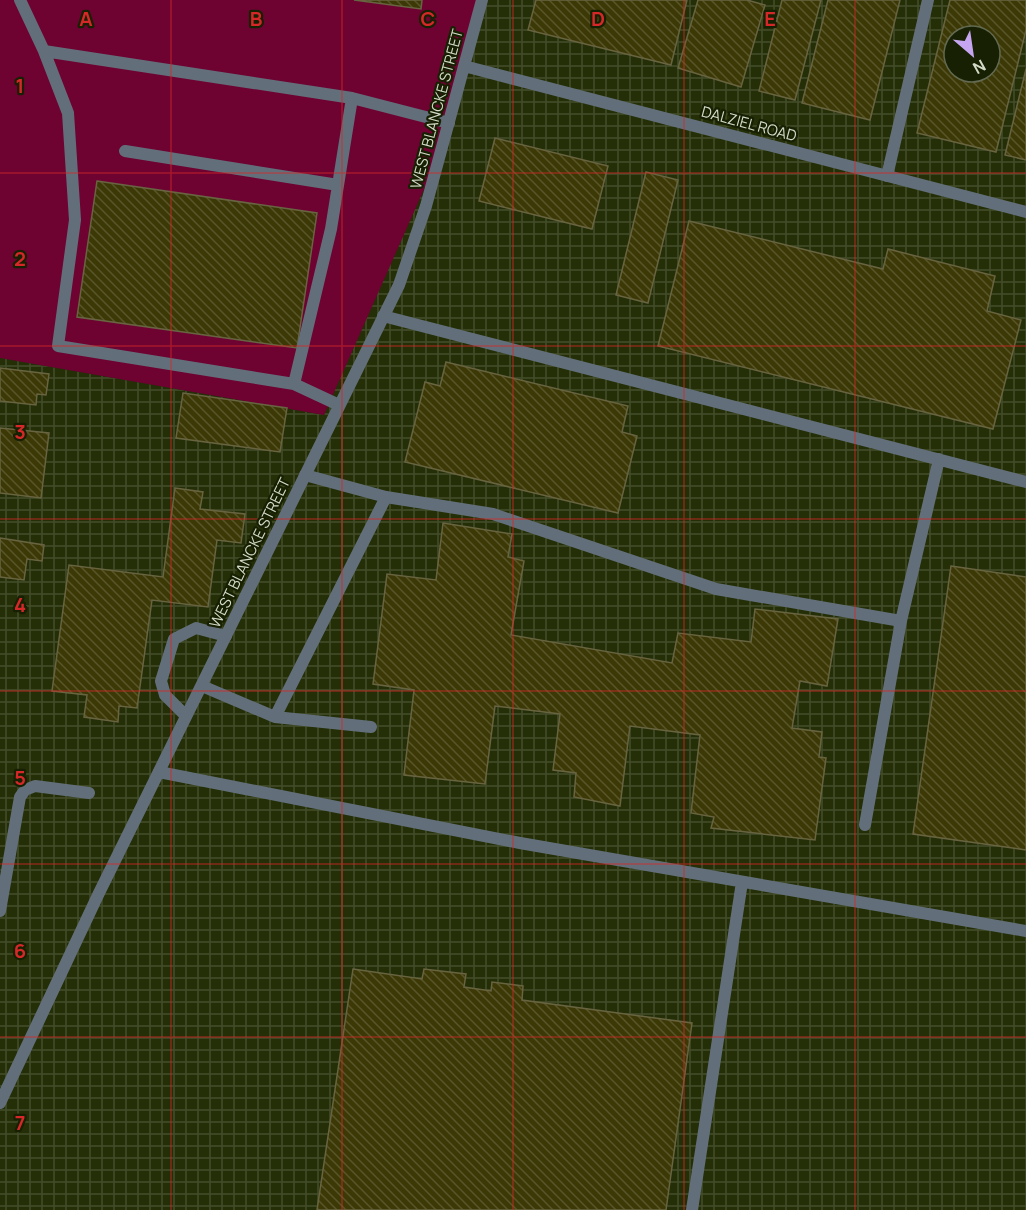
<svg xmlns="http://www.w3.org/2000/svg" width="1026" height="1210" font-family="Manrope,sans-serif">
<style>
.industrial{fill:url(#industrial-grid);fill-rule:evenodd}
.green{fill:#6e0332}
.building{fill:url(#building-back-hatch);stroke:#686441;stroke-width:1.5;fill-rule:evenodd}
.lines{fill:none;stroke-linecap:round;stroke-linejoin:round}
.service{stroke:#626f7a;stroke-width:12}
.minor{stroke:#626f7a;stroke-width:12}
.grid{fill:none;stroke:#d62828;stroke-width:1.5;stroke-opacity:0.55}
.labels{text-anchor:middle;stroke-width:4.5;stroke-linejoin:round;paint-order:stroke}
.street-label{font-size:15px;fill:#d3dac7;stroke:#172002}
.grid-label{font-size:20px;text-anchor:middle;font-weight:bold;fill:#d62828;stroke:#172002;stroke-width:4.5;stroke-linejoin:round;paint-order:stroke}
</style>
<defs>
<pattern id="industrial-grid" width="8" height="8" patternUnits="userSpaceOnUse" patternTransform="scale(1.5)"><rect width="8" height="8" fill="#242f07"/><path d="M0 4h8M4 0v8" fill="none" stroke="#434d2a"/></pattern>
<pattern id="building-back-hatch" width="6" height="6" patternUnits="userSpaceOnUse" patternTransform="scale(1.5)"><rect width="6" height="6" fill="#3d3907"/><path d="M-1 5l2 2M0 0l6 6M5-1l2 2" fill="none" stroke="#58552a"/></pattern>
</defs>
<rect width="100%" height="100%" fill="#20290a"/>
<!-- industrial -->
<path class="industrial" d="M 479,0 L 1026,0 L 1026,1210 L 0,1210 L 0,358 L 324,415 ZM 954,36 L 990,36 L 990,72 L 954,72 Z"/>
<!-- green -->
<path class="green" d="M 0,0 L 479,0 L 444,144 L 324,415 L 0,358 Z"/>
<!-- building -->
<path class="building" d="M 354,0 L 422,0 L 421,9 Z
M 536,0 L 687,0 L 671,65 L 528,30 Z
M 698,0 L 747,0 L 765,5 L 741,87 L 678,68 Z
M 782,0 L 821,0 L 795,100 L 759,91 Z
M 828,0 L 900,0 L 870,120 L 802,103 Z
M 950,0 L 1026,0 L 1026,30 L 996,152 L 917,133 ZM 954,36 L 990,36 L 990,72 L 954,72 Z
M 1026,69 L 1026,160 L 1005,155 Z
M 495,138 L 608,166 L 592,229 L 479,201 Z
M 646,172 L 678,180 L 648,303 L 616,295 Z
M 97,181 L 317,213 L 297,348 L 77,317 Z
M 689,221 L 883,269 L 888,249 L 995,276 L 987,311 L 1021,320 L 993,429 L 658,346 Z
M 446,362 L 628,406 L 622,432 L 637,436 L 618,513 L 405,462 L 425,382 L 440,386 Z
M 0,368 L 49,374 L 46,395 L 37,394 L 36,405 L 0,401 Z
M 183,393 L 287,408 L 280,452 L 176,438 Z
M 0,428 L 49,433 L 41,498 L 0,493 Z
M 175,488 L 203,492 L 200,509 L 245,514 L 241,543 L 217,540 L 208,607 L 152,600 L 137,708 L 119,706 L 118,722 L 84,717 L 87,695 L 52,691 L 69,565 L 163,577 Z
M 443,523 L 512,534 L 508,557 L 524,561 L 511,635 L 672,663 L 678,633 L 751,642 L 755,609 L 838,619 L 827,686 L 800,681 L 792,728 L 822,732 L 819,757 L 826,758 L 815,840 L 711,828 L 714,817 L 691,813 L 700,735 L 630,726 L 620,806 L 574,797 L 576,773 L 553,770 L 560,714 L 495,706 L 485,784 L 404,775 L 414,690 L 373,684 L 387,574 L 436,580 Z
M 0,538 L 44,545 L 42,561 L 27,559 L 24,580 L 0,577 Z
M 951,566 L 1026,577 L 1026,850 L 913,834 Z
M 353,969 L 422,979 L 424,969 L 466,974 L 464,987 L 491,991 L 492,982 L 523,986 L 522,1000 L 692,1023 L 666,1210 L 317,1210 Z"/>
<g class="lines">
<!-- service -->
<path class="service" d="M 20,0 L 44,51 L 68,113 L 75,220 L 58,346 L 294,384 L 339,405
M 44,51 L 352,98
M 125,151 L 338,185
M 887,176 L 928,0
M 383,316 L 1026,482
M 294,384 L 331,229 L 352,98 L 449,123
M 305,475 L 386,497 L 493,514 L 716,589 L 901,621 L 939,459
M 202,686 L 275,717 L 386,497
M 186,716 L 165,695 L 161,681 L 174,639 L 196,628 L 226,636
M 275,717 L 371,727
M 159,772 L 520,843 L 1026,931
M 865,825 L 901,621
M 0,911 L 20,797 L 25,790 L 35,786 L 89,793
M 692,1210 L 742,882"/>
<!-- minor -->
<path class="minor" d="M 464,66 L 1026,212
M 0,1103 L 99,893 L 399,285 L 426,206 L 482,0"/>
</g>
<!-- grid -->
<path class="grid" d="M 171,0 L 171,1210M 342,0 L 342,1210M 513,0 L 513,1210M 684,0 L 684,1210M 855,0 L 855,1210M 0,173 L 1026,173M 0,346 L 1026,346M 0,519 L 1026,519M 0,691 L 1026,691M 0,864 L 1026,864M 0,1037 L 1026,1037"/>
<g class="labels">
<!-- street labels -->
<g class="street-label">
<text transform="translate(437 109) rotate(-75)" y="5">WEST BLANCKE STREET</text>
<text transform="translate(749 124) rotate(15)" y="5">DALZIEL ROAD</text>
<text transform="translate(250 553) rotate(-64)" y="5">WEST BLANCKE STREET</text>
</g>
</g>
<g class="grid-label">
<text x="86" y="26">A</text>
<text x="256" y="26">B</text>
<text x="428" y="26">C</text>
<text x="598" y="26">D</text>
<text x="770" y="26">E</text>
<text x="20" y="93">1</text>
<text x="20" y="266">2</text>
<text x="20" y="439">3</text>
<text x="20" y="612">4</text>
<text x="20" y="785">5</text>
<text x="20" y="958">6</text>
<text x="20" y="1130">7</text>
</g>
<!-- north arrow -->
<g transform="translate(972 54) rotate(151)"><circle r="28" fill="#172002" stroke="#626a51" stroke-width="1.5"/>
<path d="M0-4.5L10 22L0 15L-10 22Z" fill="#c6a6f0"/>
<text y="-9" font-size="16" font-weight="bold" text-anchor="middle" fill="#d3dac7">N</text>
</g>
</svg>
